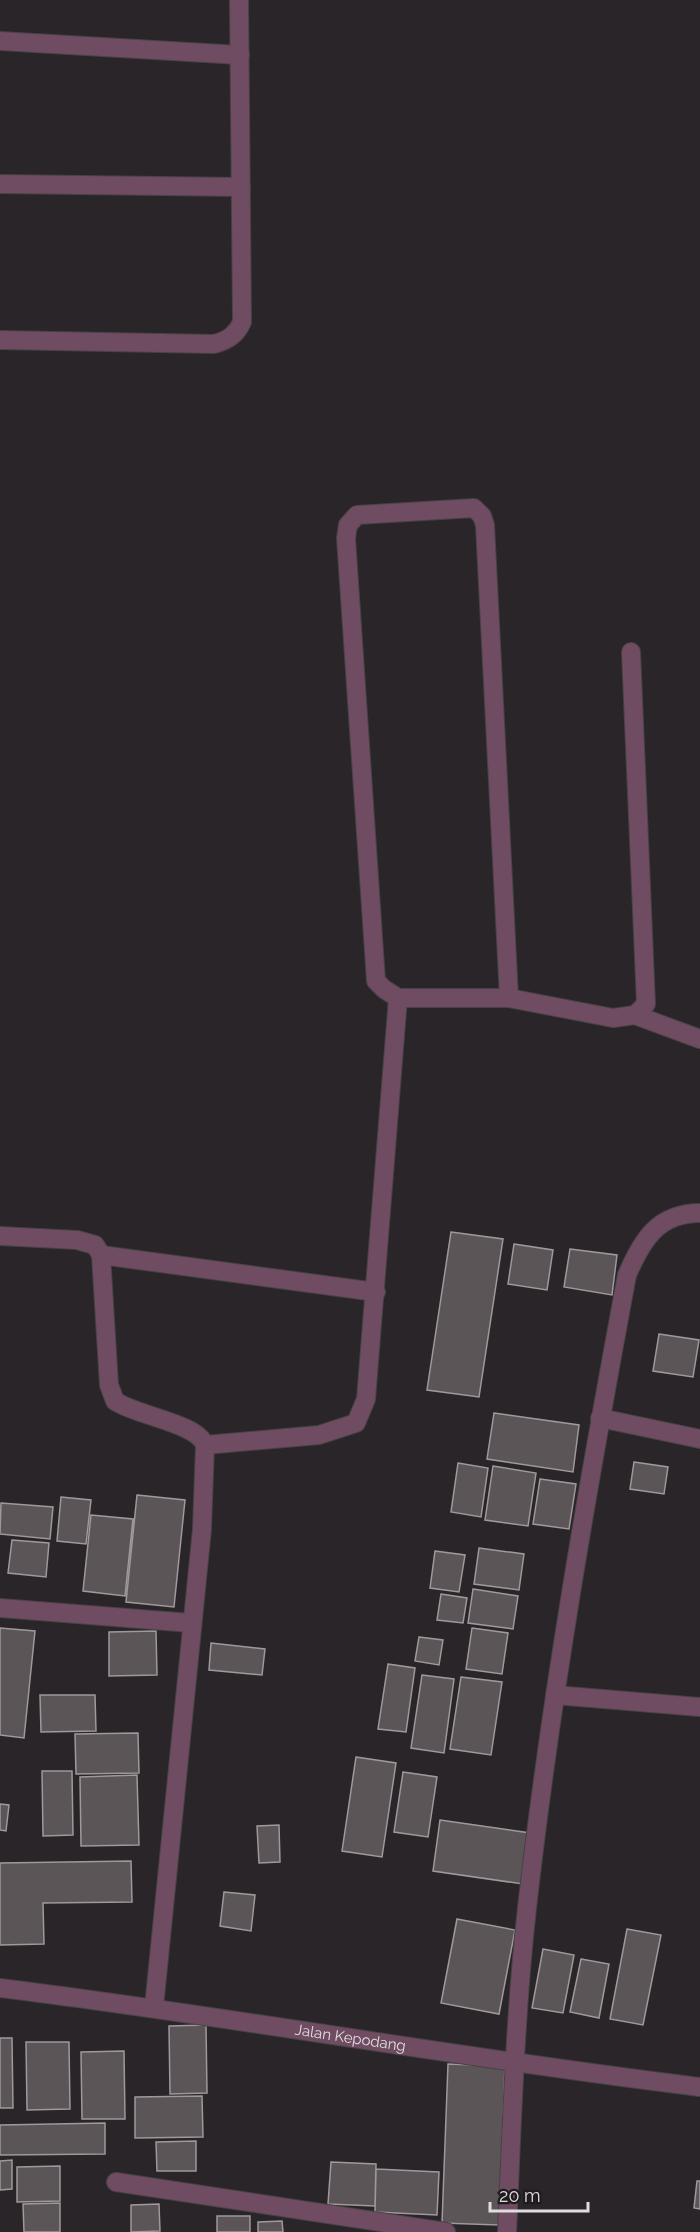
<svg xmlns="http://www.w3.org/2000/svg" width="700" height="2232" font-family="Raleway,sans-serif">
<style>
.building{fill:#5b5558;stroke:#9f989c;stroke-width:1.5}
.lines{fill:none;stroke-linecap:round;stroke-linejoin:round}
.minor-casing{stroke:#474245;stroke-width:20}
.minor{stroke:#6f4c61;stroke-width:18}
.labels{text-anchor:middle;stroke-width:4.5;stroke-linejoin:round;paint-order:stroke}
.street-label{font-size:15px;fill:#e0dddf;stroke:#201b1e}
</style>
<rect width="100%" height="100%" fill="#2a2528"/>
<!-- building -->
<path class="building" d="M 451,1232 L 503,1239 L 479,1397 L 427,1390 Z
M 514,1244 L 553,1250 L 547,1290 L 508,1284 Z
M 570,1249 L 617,1255 L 612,1295 L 564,1287 Z
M 659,1334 L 699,1340 L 693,1377 L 653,1371 Z
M 494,1413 L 579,1425 L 573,1472 L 487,1459 Z
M 634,1462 L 668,1467 L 664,1494 L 630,1489 Z
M 458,1463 L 488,1468 L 481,1517 L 451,1512 Z
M 493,1466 L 536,1473 L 528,1526 L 485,1520 Z
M 540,1479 L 576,1484 L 569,1529 L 533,1524 Z
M 137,1495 L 185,1500 L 174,1607 L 126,1602 Z
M 61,1497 L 91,1500 L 86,1544 L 57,1541 Z
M 1,1503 L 53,1507 L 50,1539 L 0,1534 Z
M 91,1515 L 133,1519 L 125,1596 L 83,1591 Z
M 12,1540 L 49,1543 L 46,1577 L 8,1573 Z
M 479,1548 L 524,1554 L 519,1590 L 474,1584 Z
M 435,1551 L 465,1555 L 459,1592 L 430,1588 Z
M 473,1589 L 518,1596 L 513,1629 L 468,1623 Z
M 441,1594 L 467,1598 L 463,1623 L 437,1620 Z
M 0,1628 L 35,1631 L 24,1738 L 0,1735 Z
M 472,1628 L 508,1633 L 502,1674 L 466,1669 Z
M 156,1631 L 157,1675 L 109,1676 L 109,1632 Z
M 419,1637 L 443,1640 L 439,1665 L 415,1661 Z
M 211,1643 L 265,1649 L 262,1675 L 209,1670 Z
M 388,1664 L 415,1668 L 406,1732 L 378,1729 Z
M 422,1675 L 454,1679 L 444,1753 L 411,1748 Z
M 461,1677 L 502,1682 L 491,1755 L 450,1749 Z
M 40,1695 L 95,1695 L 96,1731 L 41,1732 Z
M 138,1733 L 139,1773 L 76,1774 L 75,1734 Z
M 356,1757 L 396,1763 L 382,1857 L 342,1851 Z
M 42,1771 L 72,1771 L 73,1835 L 43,1836 Z
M 403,1772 L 437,1777 L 428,1837 L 394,1832 Z
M 137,1775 L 139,1845 L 81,1846 L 80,1777 Z
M 0,1804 L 9,1805 L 6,1831 L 0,1830 Z
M 440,1820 L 530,1833 L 523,1884 L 433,1871 Z
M 279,1825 L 280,1862 L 259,1863 L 257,1826 Z
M 131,1861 L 132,1902 L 43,1903 L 44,1944 L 0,1945 L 0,1863 Z
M 224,1892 L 255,1895 L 251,1931 L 220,1926 Z
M 457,1919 L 515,1930 L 499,2014 L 441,2003 Z
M 627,1929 L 661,1935 L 643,2025 L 610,2019 Z
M 543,1949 L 574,1955 L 563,2013 L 532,2008 Z
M 581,1959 L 609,1964 L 599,2018 L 570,2012 Z
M 206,2025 L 207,2093 L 170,2094 L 169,2026 Z
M 0,2038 L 12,2038 L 13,2108 L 0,2108 Z
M 26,2042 L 69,2042 L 70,2109 L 27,2110 Z
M 124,2051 L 125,2119 L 82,2119 L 81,2052 Z
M 448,2064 L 505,2066 L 499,2225 L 442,2223 Z
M 202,2096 L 203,2137 L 135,2138 L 135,2097 Z
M 105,2123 L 105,2154 L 0,2155 L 0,2125 Z
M 196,2141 L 196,2171 L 157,2171 L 156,2142 Z
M 12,2160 L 12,2189 L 0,2190 L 0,2161 Z
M 331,2162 L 376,2164 L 375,2206 L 328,2204 Z
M 60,2166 L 60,2201 L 17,2202 L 17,2167 Z
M 376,2169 L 439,2172 L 437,2215 L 375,2212 Z
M 697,2181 L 700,2181 L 700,2209 L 694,2208 Z
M 60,2203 L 60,2232 L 24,2232 L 23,2204 Z
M 159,2204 L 160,2231 L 131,2232 L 131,2205 Z
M 217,2216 L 250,2216 L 250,2232 L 217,2232 Z
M 282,2221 L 283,2232 L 258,2232 L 258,2222 Z"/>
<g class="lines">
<!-- minor casing -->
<g class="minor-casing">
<g id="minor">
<path d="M 0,41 L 240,55"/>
<path d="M 0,184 L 241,187"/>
<path d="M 0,340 L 214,344 C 228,340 236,335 242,322 L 239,0"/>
<path d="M 398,998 L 384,989 L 376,981 L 346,538 L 348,525 L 357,515 L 474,508 L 482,516 L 485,525 L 509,998"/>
<path d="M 635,1015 L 700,1039"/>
<path d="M 0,1236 L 77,1240 L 95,1245 L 101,1255 L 109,1385 L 115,1401 C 137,1416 197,1423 205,1445 L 202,1529 L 154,2007"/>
<path d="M 101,1255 L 376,1292"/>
<path d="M 600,1418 L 700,1439"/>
<path d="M 205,1445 L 319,1435 L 356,1423 L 366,1399 L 398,998 L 509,998 L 613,1018 L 635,1015 L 646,1004 L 631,652"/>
<path d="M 0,1608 L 191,1623"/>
<path d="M 555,1695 L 700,1707"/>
<path id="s1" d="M 0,1988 C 234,2017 466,2059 700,2087"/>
<path d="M 116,2182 L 446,2232"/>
<path d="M 507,2232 C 512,2124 515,2015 527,1908 C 551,1696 588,1485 627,1275 C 642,1240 658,1213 700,1213"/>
</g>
</g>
<!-- minor -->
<use href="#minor" class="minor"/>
</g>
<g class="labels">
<!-- street labels -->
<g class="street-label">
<text dy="5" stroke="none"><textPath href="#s1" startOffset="354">Jalan Kepodang</textPath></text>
</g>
</g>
<!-- scale -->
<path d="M490 2202v9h98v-9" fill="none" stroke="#e0dddf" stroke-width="3"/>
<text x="499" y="2202" font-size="18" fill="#e0dddf" stroke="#201b1e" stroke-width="4.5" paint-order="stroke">20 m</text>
</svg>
